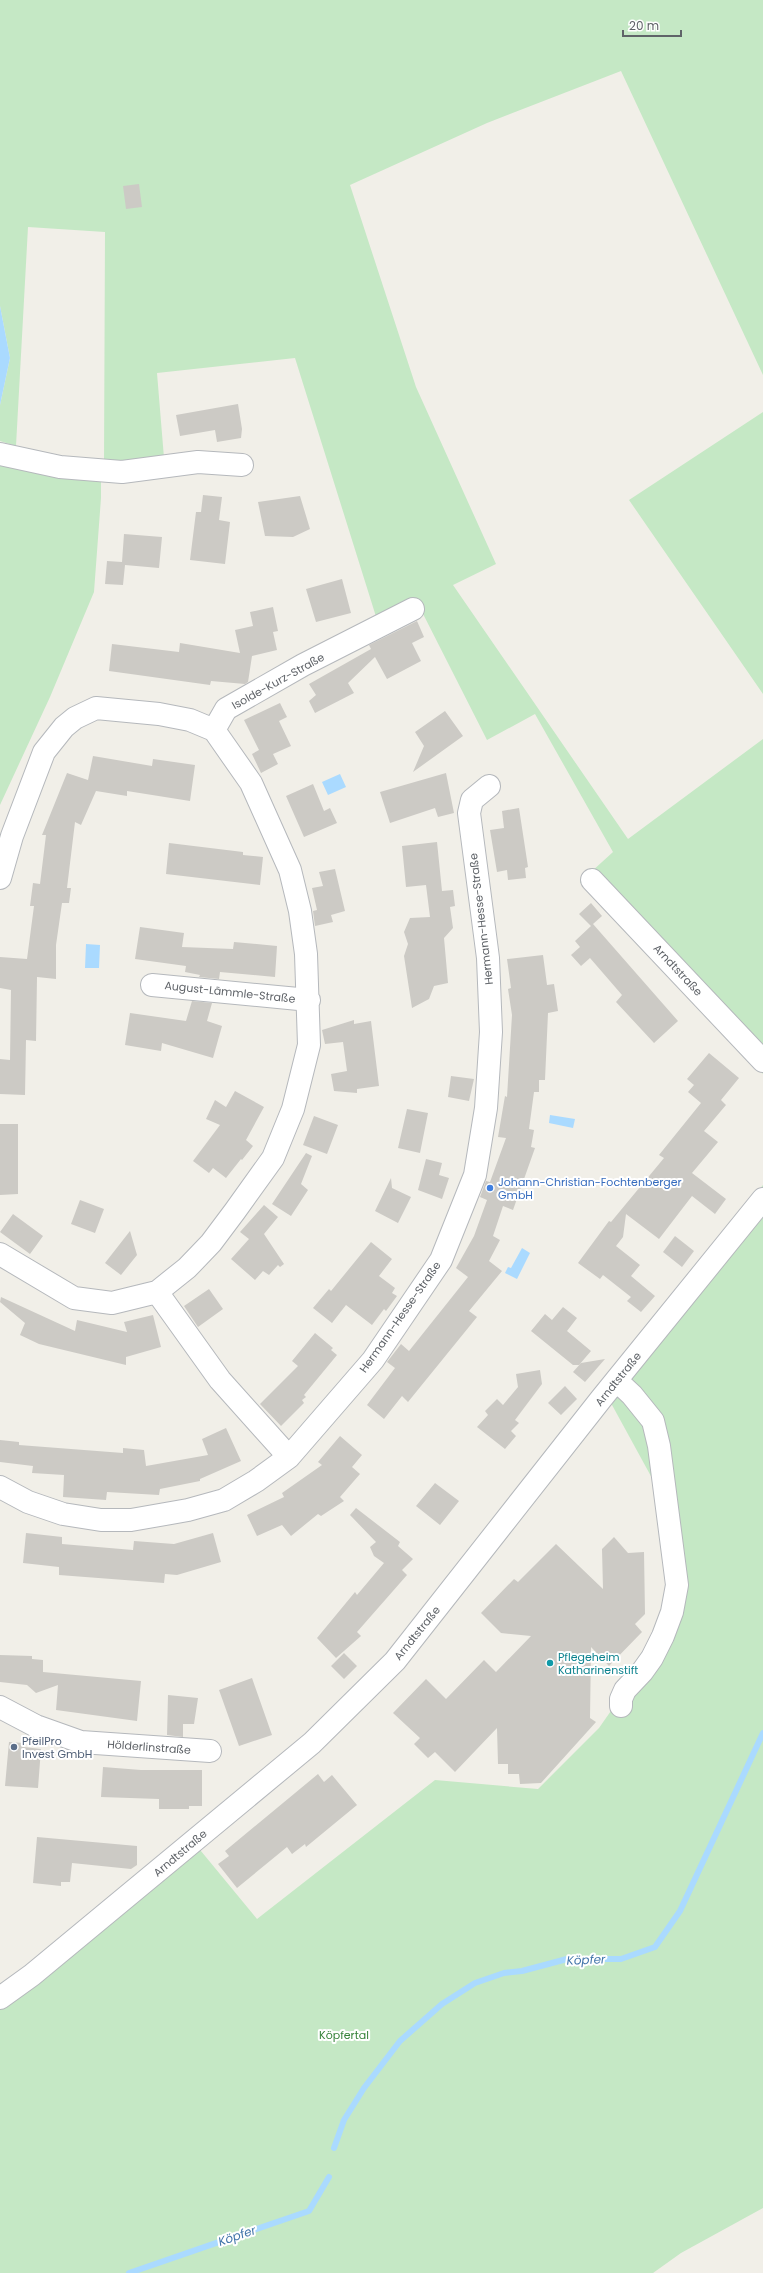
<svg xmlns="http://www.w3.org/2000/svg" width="763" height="2273" font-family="Poppins,sans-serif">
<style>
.green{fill:#c5e8c5}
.water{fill:#aadaff}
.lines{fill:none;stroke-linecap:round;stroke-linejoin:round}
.stream{stroke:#aadaff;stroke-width:6}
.building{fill:#cccac5}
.minor-casing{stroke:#b5b8bc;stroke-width:24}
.minor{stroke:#fff;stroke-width:22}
.shop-dot{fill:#3f7fe0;stroke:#fff;stroke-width:1.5}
.culture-dot{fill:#0f9aa8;stroke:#fff;stroke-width:1.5}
.service-dot{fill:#5c6f8a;stroke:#fff;stroke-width:1.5}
.labels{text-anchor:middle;stroke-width:4;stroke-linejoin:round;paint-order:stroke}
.street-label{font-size:11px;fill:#5f6368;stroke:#fff}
.shop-label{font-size:11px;fill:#366cbe;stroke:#fff;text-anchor:start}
.culture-label{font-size:11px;fill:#0d838f;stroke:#fff;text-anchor:start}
.service-label{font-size:11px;fill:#4e5e75;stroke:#fff;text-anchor:start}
.park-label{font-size:11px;fill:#348238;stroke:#fff}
.water-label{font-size:12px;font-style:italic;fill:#4174aa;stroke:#fff}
</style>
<rect width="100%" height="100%" fill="#f1efe8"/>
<!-- green -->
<path class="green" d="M 0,0 L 763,0 L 763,375 L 621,71 L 487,123 L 350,185 L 416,387 L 496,564 L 453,585 L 628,839 L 763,739 L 763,1074 L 580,882 L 613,852 L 535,714 L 487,740 L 417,602 L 378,623 L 295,358 L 157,373 L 164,458 L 104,462 L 105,232 L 28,227 L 16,446 L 0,441 L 0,405 L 10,358 L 0,306 Z
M 763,412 L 763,694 L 629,500 Z
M 0,458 L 101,481 L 101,498 L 94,592 L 50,697 L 0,805 Z
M 763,1185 L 763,2208 L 681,2253 L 653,2273 L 0,2273 L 0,2009 L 196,1845 L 257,1919 L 435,1780 L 538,1789 L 599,1728 L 643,1665 L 675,1603 L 670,1511 L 600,1383 Z"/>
<!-- water -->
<path class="water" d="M 0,306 L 10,358 L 0,405 Z
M 340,774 L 346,787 L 328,795 L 322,782 Z
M 86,944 L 100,945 L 99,968 L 85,968 Z
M 550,1115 L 575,1119 L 573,1128 L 549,1123 Z
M 522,1248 L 530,1253 L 517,1279 L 505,1273 L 508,1267 L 511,1268 Z"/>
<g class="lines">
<!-- stream -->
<path class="stream" d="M 334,2148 L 344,2120 L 364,2088 L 400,2041 L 442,2004 L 475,1983 L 504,1973 L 522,1971 L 567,1959 L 621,1959 L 655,1947 L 680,1911 L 763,1733
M 129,2273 L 309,2211 L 329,2177"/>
</g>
<!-- building -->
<path class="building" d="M 139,184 L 142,207 L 126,209 L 123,186 Z
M 238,404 L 242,429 L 241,438 L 217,442 L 215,430 L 180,436 L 176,415 Z
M 203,495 L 222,497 L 219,520 L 230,522 L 225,564 L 190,560 L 196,512 L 201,512 Z
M 300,496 L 310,529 L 293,537 L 265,536 L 258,502 Z
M 124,534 L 162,537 L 159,568 L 125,565 L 123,585 L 105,584 L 107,561 L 122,562 Z
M 342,579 L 351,613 L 316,622 L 306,589 Z
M 273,607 L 278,631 L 273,632 L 277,650 L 252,656 L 248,682 L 245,684 L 211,681 L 210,685 L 109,671 L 112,644 L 179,652 L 180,643 L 240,653 L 235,630 L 253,626 L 250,612 Z
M 417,621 L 424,637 L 412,643 L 421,661 L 387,679 L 375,657 L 348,683 L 354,693 L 315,713 L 309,701 L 316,695 L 309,684 L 371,649 L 369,645 Z
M 280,703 L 287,717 L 279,721 L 291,746 L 273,754 L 278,764 L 261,773 L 252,754 L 259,750 L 244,720 Z
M 445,711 L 463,736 L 413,772 L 424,746 L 415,732 Z
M 93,756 L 152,766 L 153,759 L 195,765 L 190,801 L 127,791 L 127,796 L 96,791 L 81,825 L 75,822 L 67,888 L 71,888 L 69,903 L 62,903 L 56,945 L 56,979 L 37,977 L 36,1041 L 26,1040 L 25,1095 L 0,1094 L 0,1059 L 10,1060 L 11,990 L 0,988 L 0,957 L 27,959 L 34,906 L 30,906 L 33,883 L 40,884 L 46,835 L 42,835 L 67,773 L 88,780 Z
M 446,773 L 454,813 L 438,817 L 435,808 L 390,823 L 380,792 Z
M 313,784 L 324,811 L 330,808 L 337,823 L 304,837 L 286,796 Z
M 519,808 L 528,867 L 525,868 L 526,878 L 508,880 L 507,870 L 497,872 L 490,830 L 504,828 L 502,811 Z
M 437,842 L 442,891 L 453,890 L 455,906 L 450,907 L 453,928 L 444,938 L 448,983 L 434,986 L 429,999 L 412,1008 L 404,956 L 408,944 L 404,932 L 410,918 L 430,917 L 426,885 L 406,887 L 402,846 Z
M 169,843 L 243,852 L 243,855 L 263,857 L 260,885 L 166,874 Z
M 335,869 L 345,911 L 331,915 L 333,922 L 315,926 L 313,911 L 317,910 L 312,888 L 323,886 L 319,872 Z
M 591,903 L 602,916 L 593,924 L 678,1021 L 654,1043 L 616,1002 L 622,995 L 590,958 L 581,966 L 571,955 L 580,947 L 575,941 L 591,926 L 579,914 Z
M 140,927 L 184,933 L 182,947 L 233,949 L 234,942 L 277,946 L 275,977 L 220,972 L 219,979 L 199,977 L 200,975 L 185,972 L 186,966 L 135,959 Z
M 543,955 L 547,985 L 554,984 L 558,1011 L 548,1013 L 545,1080 L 539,1080 L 539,1092 L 534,1092 L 529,1129 L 534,1130 L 531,1147 L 535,1148 L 513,1210 L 503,1206 L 493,1236 L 500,1240 L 489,1261 L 502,1271 L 469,1311 L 477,1317 L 408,1402 L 402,1396 L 384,1419 L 367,1405 L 395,1368 L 387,1362 L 401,1344 L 409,1351 L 468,1277 L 456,1268 L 474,1236 L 487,1200 L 480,1197 L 486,1181 L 490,1182 L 506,1138 L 498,1137 L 505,1096 L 507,1097 L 512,1015 L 508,989 L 511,988 L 507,959 Z
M 192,1001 L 212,1003 L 207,1021 L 222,1026 L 213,1058 L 162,1043 L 161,1051 L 125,1045 L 130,1013 L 186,1021 Z
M 354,1020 L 354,1024 L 371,1021 L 379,1086 L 357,1089 L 357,1093 L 334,1091 L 331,1074 L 347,1071 L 343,1042 L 325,1044 L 322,1030 Z
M 709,1053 L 739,1078 L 721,1100 L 726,1105 L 704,1131 L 718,1142 L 692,1173 L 726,1199 L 715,1214 L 692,1196 L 659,1239 L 626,1214 L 623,1237 L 616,1246 L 640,1265 L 631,1276 L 655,1296 L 641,1312 L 627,1301 L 631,1297 L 603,1275 L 600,1279 L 578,1263 L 609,1221 L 611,1222 L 664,1158 L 659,1155 L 701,1103 L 688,1092 L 694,1085 L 687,1079 Z
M 451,1076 L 474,1079 L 469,1101 L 448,1097 Z
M 235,1091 L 264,1107 L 246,1140 L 253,1146 L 242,1160 L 241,1159 L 226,1178 L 213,1168 L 209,1173 L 193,1161 L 220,1125 L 206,1119 L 215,1100 L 226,1107 Z
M 407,1109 L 428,1113 L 420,1153 L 398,1148 Z
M 314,1116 L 338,1125 L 327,1154 L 303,1145 Z
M 0,1124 L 18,1124 L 18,1194 L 0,1195 Z
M 306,1153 L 312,1156 L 301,1184 L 308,1190 L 291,1216 L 272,1204 Z
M 426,1159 L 442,1163 L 439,1175 L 449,1178 L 442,1199 L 418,1190 Z
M 391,1178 L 392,1188 L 411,1197 L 398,1223 L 375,1211 Z
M 80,1200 L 104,1209 L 95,1233 L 71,1224 Z
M 264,1205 L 278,1217 L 264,1234 L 284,1264 L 280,1267 L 278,1265 L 269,1275 L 263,1271 L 255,1280 L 231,1259 L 249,1239 L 240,1232 Z
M 13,1214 L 43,1236 L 30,1254 L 0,1232 Z
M 130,1231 L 137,1255 L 121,1275 L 105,1263 Z
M 675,1236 L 694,1251 L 682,1267 L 663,1252 Z
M 371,1242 L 392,1259 L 379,1276 L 395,1288 L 392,1293 L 397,1296 L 386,1311 L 384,1309 L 372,1325 L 346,1305 L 332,1323 L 313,1308 L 329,1289 L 331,1291 Z
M 209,1289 L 223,1309 L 198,1327 L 184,1306 Z
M 1,1297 L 75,1331 L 77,1320 L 127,1332 L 124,1322 L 153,1315 L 161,1347 L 126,1357 L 126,1365 L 39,1344 L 20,1335 L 25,1323 L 0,1302 Z
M 563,1307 L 577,1318 L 567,1331 L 591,1351 L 579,1365 L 573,1365 L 531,1331 L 545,1314 L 552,1320 Z
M 315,1333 L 333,1348 L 331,1350 L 337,1355 L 304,1395 L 306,1397 L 302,1400 L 304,1403 L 281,1426 L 260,1404 L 298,1366 L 292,1361 Z
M 605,1359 L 585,1382 L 573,1372 L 581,1363 Z
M 540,1370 L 542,1384 L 515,1420 L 519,1423 L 511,1431 L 516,1436 L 505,1449 L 477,1427 L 488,1415 L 485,1411 L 497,1399 L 503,1405 L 518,1387 L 516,1374 Z
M 565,1386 L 577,1399 L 561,1415 L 548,1403 Z
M 226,1428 L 241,1461 L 200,1479 L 200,1481 L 160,1489 L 159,1495 L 107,1492 L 106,1500 L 63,1497 L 64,1475 L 32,1473 L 33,1466 L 0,1462 L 0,1440 L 19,1442 L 19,1445 L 123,1453 L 123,1448 L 144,1450 L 146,1466 L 208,1455 L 202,1439 Z
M 340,1436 L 362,1455 L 352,1467 L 360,1474 L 340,1497 L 344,1501 L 321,1516 L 318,1514 L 291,1536 L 282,1525 L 257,1536 L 247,1515 L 284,1497 L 282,1493 L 322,1465 L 318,1462 Z
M 435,1483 L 459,1501 L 440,1525 L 416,1506 Z
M 356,1508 L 400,1542 L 398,1546 L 413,1559 L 402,1570 L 407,1575 L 357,1632 L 361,1636 L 336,1658 L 317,1638 L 355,1592 L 357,1595 L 384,1563 L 374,1556 L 370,1547 L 376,1542 L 350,1515 Z
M 26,1533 L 62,1537 L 62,1544 L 133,1550 L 134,1541 L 174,1544 L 213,1533 L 221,1562 L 177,1575 L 165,1574 L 164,1583 L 59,1575 L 59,1567 L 23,1563 Z
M 614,1537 L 628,1553 L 644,1552 L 645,1614 L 635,1624 L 642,1632 L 609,1666 L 591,1647 L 590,1718 L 596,1722 L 541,1783 L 520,1784 L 519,1774 L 508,1774 L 508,1764 L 498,1764 L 497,1728 L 455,1772 L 435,1752 L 428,1758 L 414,1744 L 420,1738 L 393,1713 L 426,1679 L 446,1699 L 484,1660 L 496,1672 L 531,1636 L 501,1633 L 481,1613 L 514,1579 L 518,1582 L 556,1544 L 603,1589 L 602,1549 Z
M 344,1653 L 357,1666 L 344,1679 L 331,1666 Z
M 0,1655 L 32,1656 L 32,1659 L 43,1660 L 43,1672 L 141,1681 L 137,1721 L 56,1710 L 58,1685 L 36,1693 L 27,1685 L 0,1682 Z
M 252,1678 L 272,1735 L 239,1746 L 219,1690 Z
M 168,1695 L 198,1698 L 194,1724 L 183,1724 L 183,1737 L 167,1735 Z
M 9,1742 L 24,1743 L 24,1747 L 41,1749 L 38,1788 L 5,1786 Z
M 103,1767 L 141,1770 L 202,1770 L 202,1806 L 189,1806 L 189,1809 L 159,1809 L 159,1799 L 101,1797 Z
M 318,1774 L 324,1782 L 332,1775 L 357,1805 L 306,1847 L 305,1844 L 292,1854 L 287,1847 L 237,1888 L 218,1864 L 229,1856 L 225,1851 Z
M 37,1837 L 137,1846 L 137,1865 L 131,1869 L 72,1863 L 70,1882 L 61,1882 L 61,1886 L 33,1883 Z"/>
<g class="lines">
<!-- minor casing -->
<g class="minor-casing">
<path id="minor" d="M 0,454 L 60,467 L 122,472 L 198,462 L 242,465
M 214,730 L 226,709 L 303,665 L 413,609
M 0,878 L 12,836 L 44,752 L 64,727 L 75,718 L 96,708 L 159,714 L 190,720 L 214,730
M 592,880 L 763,1061
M 152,985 L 309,1000
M 0,1254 L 74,1298 L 112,1303 L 157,1292 L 187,1268 L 211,1243 L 235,1211 L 273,1158 L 293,1109 L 309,1045 L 306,954 L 300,911 L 290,870 L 251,783 L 214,730
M 157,1292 L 220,1380 L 289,1457
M 617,1381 L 632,1395 L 653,1421 L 659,1446 L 677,1585 L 672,1612 L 663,1636 L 652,1658 L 642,1672 L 625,1690 L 621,1699 L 621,1706
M 0,1487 L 28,1502 L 63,1514 L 101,1520 L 131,1520 L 188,1510 L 224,1500 L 256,1481 L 289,1457 L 373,1360 L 441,1260 L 475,1175 L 486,1108 L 491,1032 L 488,958 L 469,813 L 472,800 L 489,786
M 0,1707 L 36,1726 L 81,1742 L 210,1751
M 0,1998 L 32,1975 L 312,1743 L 395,1661 L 601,1399 L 763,1199"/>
</g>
<!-- minor -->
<use href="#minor" class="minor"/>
</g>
<!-- markers -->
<circle class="shop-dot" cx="490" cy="1188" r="4"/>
<circle class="culture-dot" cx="550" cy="1663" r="4"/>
<circle class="service-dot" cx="14" cy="1747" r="4"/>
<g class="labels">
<!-- street labels -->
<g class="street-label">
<text transform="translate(278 681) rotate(-29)" y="4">Isolde-Kurz-Straße</text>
<text transform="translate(481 919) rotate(-97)" y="4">Hermann-Hesse-Straße</text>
<text transform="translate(678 970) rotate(47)" y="4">Arndtstraße</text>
<text transform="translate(230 992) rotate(6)" y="4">August-Lämmle-Straße</text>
<text transform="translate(400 1317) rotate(-55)" y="4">Hermann-Hesse-Straße</text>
<text transform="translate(618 1379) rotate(-51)" y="4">Arndtstraße</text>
<text transform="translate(417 1633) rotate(-51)" y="4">Arndtstraße</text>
<text transform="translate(149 1747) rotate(4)" y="4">Hölderlinstraße</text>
<text transform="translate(180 1853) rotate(-40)" y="4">Arndtstraße</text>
</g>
<!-- shop labels -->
<g class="shop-label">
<text x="498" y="1186">Johann-Christian-Fochtenberger<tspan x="498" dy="13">GmbH</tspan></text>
</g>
<!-- culture labels -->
<g class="culture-label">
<text x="558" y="1661">Pflegeheim<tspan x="558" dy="13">Katharinenstift</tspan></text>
</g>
<!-- service labels -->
<g class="service-label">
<text x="22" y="1745">PfeilPro<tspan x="22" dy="13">Invest GmbH</tspan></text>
</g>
<!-- park labels -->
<g class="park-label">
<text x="344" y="2039">Köpfertal</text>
</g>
<!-- water labels -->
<g class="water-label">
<text transform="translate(586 1960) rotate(-2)" y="4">Köpfer</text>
<text transform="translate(237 2236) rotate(-19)" y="4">Köpfer</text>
</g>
</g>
<!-- scale -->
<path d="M623 30v6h58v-6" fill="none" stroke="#5f6368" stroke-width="2"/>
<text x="629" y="30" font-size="12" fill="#5f6368" stroke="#ffffff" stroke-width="3" paint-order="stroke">20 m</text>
</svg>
